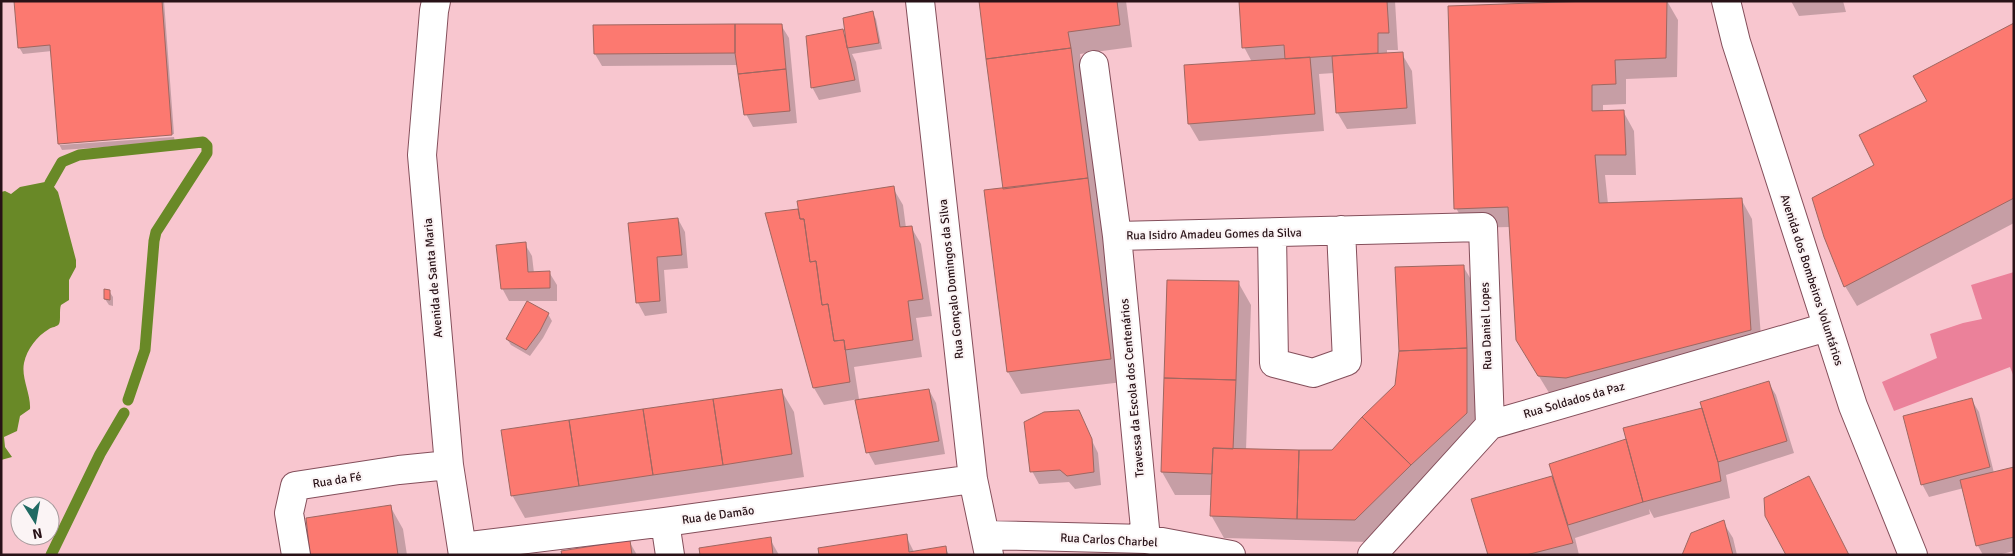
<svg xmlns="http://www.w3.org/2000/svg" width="2015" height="556" font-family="Signika,sans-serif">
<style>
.green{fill:#eb819a}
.water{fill:#698927}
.shadow{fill:#0003}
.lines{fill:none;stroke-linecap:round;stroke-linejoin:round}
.stream{stroke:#698927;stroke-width:11}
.building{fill:#fc7970;stroke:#9f6761}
.minor-casing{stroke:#844f5b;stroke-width:30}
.minor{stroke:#fff;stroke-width:28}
.labels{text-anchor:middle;stroke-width:4;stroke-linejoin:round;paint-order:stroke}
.street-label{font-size:12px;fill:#281217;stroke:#fbf4f5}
</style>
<rect width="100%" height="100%" fill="#f8c6cf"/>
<!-- green -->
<path class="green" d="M 2014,272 L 2014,377 L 2010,367 L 1894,411 L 1882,382 L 1937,358 L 1930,334 L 1963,323 L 1982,319 L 1971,285 Z"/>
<!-- water -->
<path class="water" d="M 45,182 L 51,183 L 58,192 L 76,260 L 76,267 L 69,280 L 69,300 L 61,305 C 59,310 61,320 59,324 C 57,327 52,327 49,329 C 37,336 27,349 24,363 C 21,378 31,394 30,409 L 20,416 L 17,431 L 4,437 L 5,447 L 12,457 L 1,460 L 1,192 L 5,191 L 11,194 L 20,187 Z"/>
<!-- shadow -->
<path class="shadow" d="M 15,1 L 164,1 L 174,134 L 60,143 L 60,145 L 174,137 L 175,142 L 62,150 L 59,144 L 52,51 L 23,54 L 19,47 Z
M 980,1 L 1126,1 L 1132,47 L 1080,54 L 1123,382 L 1021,394 L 1008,372 L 1005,190 Z
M 1241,1 L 1395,1 L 1398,50 L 1387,50 L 1387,54 L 1402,54 L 1412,71 L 1416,124 L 1347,129 L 1337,112 L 1334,73 L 1319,74 L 1324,131 L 1199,141 L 1189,124 L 1252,62 L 1244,47 Z
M 1628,1 L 1667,1 L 1678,20 L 1677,77 L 1626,79 L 1626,104 L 1603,105 L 1603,112 L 1623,111 L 1634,131 L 1636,175 L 1605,175 L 1608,204 L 1741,199 L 1752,219 L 1762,350 L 1551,396 L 1529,360 L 1510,227 L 1467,228 L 1456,208 Z
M 1791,1 L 1843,1 L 1846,12 L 1799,16 Z
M 872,12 L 876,19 L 882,49 L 852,54 L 856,62 L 861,92 L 819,100 L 812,87 L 843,31 L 846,37 Z
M 2014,24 L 2014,223 L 1857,306 L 1845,286 L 1825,236 L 1875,166 L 1929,101 Z
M 781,25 L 789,38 L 797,123 L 753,127 L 746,114 L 738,65 L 602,66 L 595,54 Z
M 893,188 L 903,205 L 906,228 L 911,227 L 921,244 L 932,316 L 916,318 L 922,357 L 854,367 L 859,399 L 824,405 L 814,388 L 767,214 L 800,210 Z
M 678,219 L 685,232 L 688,268 L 664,270 L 667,313 L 645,316 L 638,303 L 629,224 Z
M 525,244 L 532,256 L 534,273 L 549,272 L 557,285 L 557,301 L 509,301 L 502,288 Z
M 1463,266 L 1476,288 L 1480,436 L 1368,542 L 1224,538 L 1211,515 L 1212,495 L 1175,495 L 1162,472 L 1168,281 L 1238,282 L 1251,305 L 1246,450 L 1333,452 L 1397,385 Z
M 109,291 L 113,297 L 113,306 L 109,305 L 105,299 Z
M 548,314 L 552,321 L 543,338 L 530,356 L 511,345 L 507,339 Z
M 1768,382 L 1776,395 L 1794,453 L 1726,475 L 1730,498 L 1654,518 L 1649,509 L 1650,514 L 1575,538 L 1579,555 L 1490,555 L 1473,500 L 1554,477 L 1628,440 Z
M 781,390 L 794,412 L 804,477 L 525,518 L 512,495 Z
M 929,390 L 936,403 L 945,454 L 875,465 L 868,452 Z
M 1971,399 L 1979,412 L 1994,473 L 2014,468 L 2014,551 L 1998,555 L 1983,555 L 1978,546 L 1964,488 L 1929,497 L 1922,484 Z
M 1078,412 L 1098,453 L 1101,485 L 1075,489 L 1069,482 L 1039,484 L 1032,471 Z
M 390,506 L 403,529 L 407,555 L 312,555 Z
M 1723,522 L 1733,538 L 1737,555 L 1683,555 Z
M 906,536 L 914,552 L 945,547 L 949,555 L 820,555 Z
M 770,539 L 779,555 L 701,555 Z
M 629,541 L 637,555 L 563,555 Z"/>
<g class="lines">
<!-- stream -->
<path class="stream" d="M 50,183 L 62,162 L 79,155 L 203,142 L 207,146 L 207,153 L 156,232 L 154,241 L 145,350 L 128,400
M 51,555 L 100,454 L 124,413"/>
</g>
<!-- building -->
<path class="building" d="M 14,1 L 162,1 L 172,135 L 58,144 L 50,45 L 18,48 Z
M 979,1 L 1117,1 L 1120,25 L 1068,32 L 1071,48 L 986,59 Z
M 1239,1 L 1387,1 L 1389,33 L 1378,33 L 1378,53 L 1285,59 L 1284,45 L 1242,48 Z
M 1590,1 L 1667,1 L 1666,58 L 1615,60 L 1616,84 L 1592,85 L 1592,111 L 1624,110 L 1626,155 L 1595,155 L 1599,203 L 1742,198 L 1751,330 L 1566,378 L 1538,376 L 1516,340 L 1508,207 L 1454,209 L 1448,6 Z
M 873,11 L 879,43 L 847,48 L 843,18 Z
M 2014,23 L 2014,198 L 1844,287 L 1824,237 L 1812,198 L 1874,165 L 1859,135 L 1927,101 L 1913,76 Z
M 735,24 L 782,24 L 786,69 L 738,74 L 735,53 Z
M 735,24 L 735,53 L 594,54 L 593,25 Z
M 843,29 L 855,80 L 811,88 L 806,36 Z
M 1071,48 L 1088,178 L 1003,189 L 986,59 Z
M 1403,52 L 1407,108 L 1336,113 L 1332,56 Z
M 1310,57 L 1315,114 L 1188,124 L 1184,65 Z
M 786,69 L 790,111 L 744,115 L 738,74 Z
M 1088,178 L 1111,359 L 1007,372 L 984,190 Z
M 894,186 L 900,227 L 912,226 L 923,299 L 908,301 L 913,340 L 845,350 L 844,340 L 834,341 L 828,304 L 822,305 L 816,261 L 810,262 L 804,219 L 800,219 L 797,201 Z
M 798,209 L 800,219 L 804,219 L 810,262 L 816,261 L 822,305 L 828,304 L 834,341 L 844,340 L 850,382 L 813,388 L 765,213 Z
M 678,218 L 682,255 L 657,257 L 660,301 L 636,303 L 628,223 Z
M 526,242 L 528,272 L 550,271 L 550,288 L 501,289 L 496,245 Z
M 1464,265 L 1467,348 L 1399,351 L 1395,267 Z
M 1167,280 L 1239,281 L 1236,380 L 1164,378 Z
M 104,289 L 110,290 L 110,300 L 104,299 Z
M 527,301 L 549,313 L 540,331 L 526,350 L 506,339 Z
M 1467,348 L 1467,413 L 1411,465 L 1362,417 L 1395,385 L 1399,351 Z
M 1164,378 L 1236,380 L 1233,449 L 1213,448 L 1212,474 L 1161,472 Z
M 1769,381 L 1787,441 L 1718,462 L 1700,402 Z
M 782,389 L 792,454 L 723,465 L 713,399 Z
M 929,389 L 939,441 L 866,453 L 855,400 Z
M 1972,398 L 1990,467 L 1921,485 L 1903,416 Z
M 713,399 L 723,465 L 653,475 L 643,409 Z
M 1702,408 L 1718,462 L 1721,481 L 1643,502 L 1623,428 Z
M 643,409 L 653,475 L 579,486 L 569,420 Z
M 1079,410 L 1092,439 L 1094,472 L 1067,476 L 1060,470 L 1030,472 L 1024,422 L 1044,412 Z
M 1362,417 L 1411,465 L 1355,520 L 1297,519 L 1299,450 L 1332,450 Z
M 569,420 L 579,486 L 511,496 L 501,430 Z
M 1626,439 L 1643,502 L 1568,525 L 1549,464 Z
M 1213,448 L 1299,450 L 1297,519 L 1210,516 Z
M 2014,467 L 2014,537 L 1976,546 L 1960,480 Z
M 1552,476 L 1573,543 L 1526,555 L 1488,555 L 1471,499 Z
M 1809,476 L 1849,555 L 1786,555 L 1765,516 L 1764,498 Z
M 391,505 L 398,555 L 310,555 L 306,518 Z
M 1724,520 L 1733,555 L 1682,555 L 1691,533 Z
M 907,534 L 909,552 L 946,546 L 947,555 L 819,555 L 818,548 Z
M 771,537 L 773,555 L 700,555 L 699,548 Z
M 630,540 L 632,555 L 562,555 L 561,551 Z"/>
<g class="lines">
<!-- minor casing -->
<g class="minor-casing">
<path id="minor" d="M 436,1 L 434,11 L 422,155 L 449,465 L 463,555
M 920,1 L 973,479 L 989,555
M 1726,1 L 1736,42 L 1853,406 L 1913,555
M 1094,65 L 1117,236 L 1483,227 L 1490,425
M 1272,233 L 1274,363 L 1313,373 L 1347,361 L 1341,230
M 1117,236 L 1146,539
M 665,522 L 670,555
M 985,535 L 1146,539 L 1231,555
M 462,547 L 665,522 L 973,479
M 296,555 L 289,513 L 295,486 L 399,470 L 449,465
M 1372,555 L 1490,425 L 1827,327"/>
</g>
<!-- minor -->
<use href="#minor" class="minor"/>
</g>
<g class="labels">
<!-- street labels -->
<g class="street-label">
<text transform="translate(1214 234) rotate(-1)" y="4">Rua Isidro Amadeu Gomes da Silva</text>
<text transform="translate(433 278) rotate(-95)" y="4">Avenida de Santa Maria</text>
<text transform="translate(951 279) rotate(-96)" y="4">Rua Gonçalo Domingos da Silva</text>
<text transform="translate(1812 280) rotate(72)" y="4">Avenida dos Bombeiros Voluntários</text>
<text transform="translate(1486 326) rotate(-92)" y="4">Rua Daniel Lopes</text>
<text transform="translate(1132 388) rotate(-95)" y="4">Travessa da Escola dos Centenários</text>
<text transform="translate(1574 400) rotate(-16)" y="4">Rua Soldados da Paz</text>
<text transform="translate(337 480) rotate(-9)" y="4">Rua da Fé</text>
<text transform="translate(718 515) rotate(-8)" y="4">Rua de Damão</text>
<text transform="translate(1109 540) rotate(3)" y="4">Rua Carlos Charbel</text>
</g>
</g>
<!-- border -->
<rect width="2015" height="556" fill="none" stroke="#281217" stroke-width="5"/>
<!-- north arrow -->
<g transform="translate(35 521) rotate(169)"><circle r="24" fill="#fbf4f5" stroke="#a79a9c"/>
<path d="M0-4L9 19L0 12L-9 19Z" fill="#206a63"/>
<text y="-8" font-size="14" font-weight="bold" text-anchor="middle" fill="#281217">N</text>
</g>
</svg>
